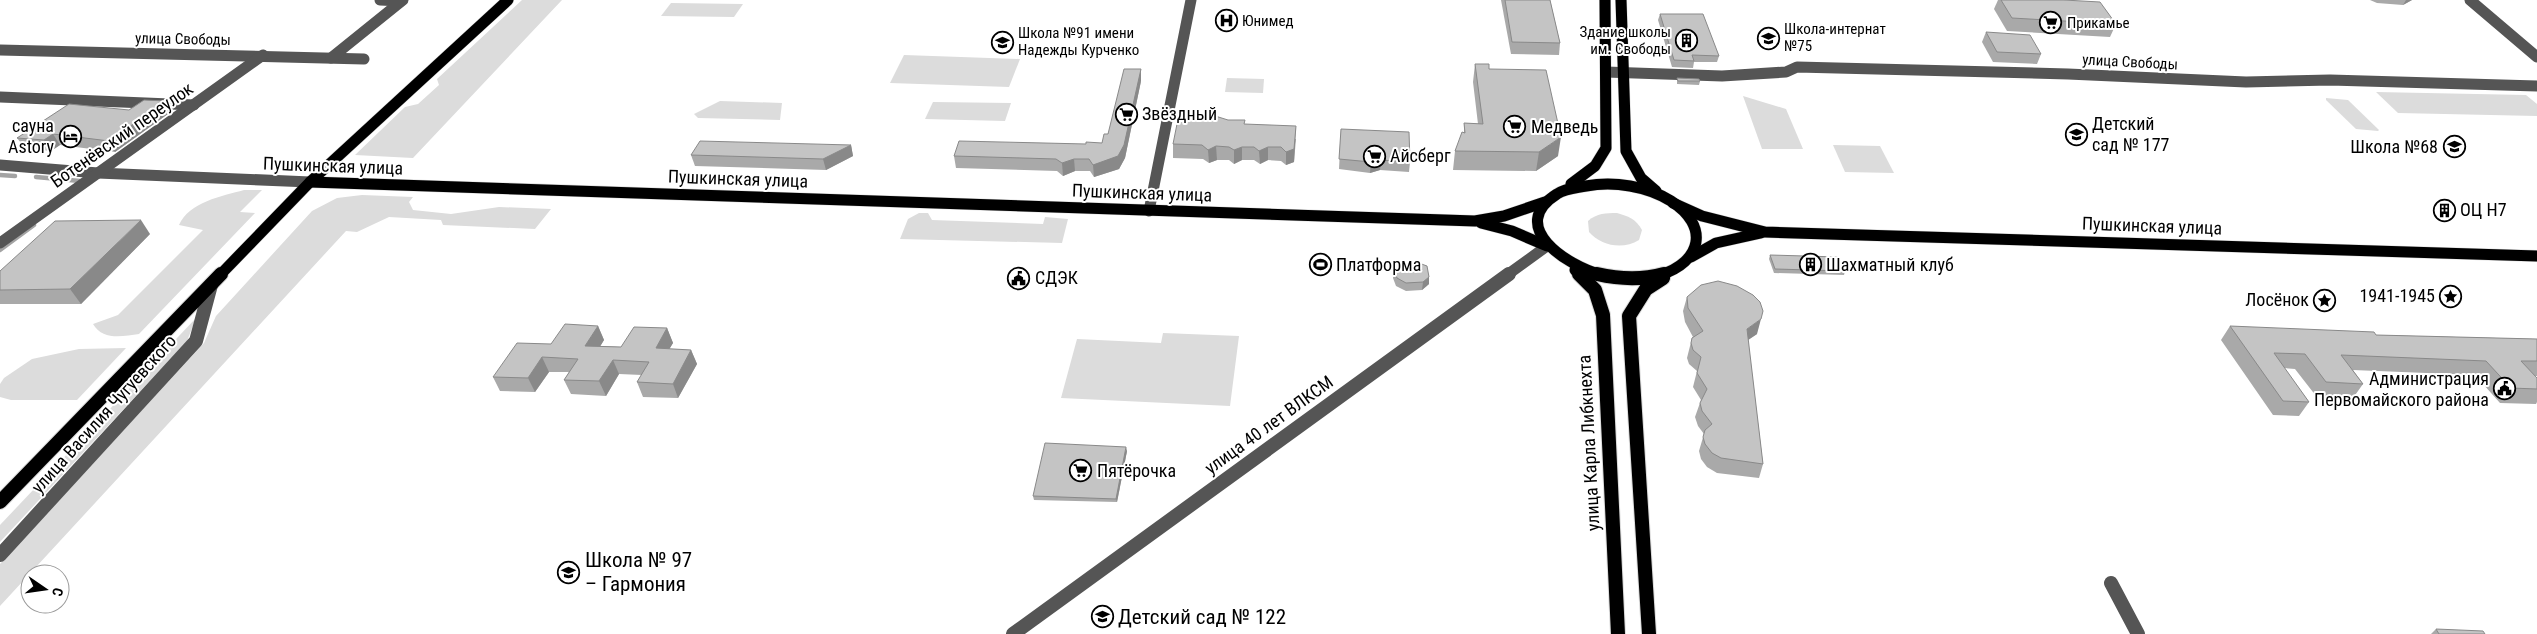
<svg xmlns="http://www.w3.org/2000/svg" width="2537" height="634" viewBox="0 0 2537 634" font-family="'Roboto Condensed',sans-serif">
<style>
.green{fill:#dcdcdc}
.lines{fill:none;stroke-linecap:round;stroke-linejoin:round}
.stream{stroke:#a3a3a3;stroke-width:4.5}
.major-far1-casing{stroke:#dbdbdb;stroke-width:12}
.major-casing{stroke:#dbdbdb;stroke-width:16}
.minor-far1{stroke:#555;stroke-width:11}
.minor{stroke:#555;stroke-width:14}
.major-far1{stroke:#000;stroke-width:11}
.major{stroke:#000;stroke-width:14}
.wall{fill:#a9a9a9}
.shaded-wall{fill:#898989}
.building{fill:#c4c4c4;stroke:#898989}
.labels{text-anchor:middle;stroke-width:4;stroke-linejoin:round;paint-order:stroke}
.far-poi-label{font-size:15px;fill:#000;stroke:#fff;text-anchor:start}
.far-street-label{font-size:15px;fill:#000;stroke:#fff}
.poi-label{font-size:18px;fill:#000;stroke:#fff;text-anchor:start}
.street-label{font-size:18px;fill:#000;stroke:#fff}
.near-poi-label{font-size:21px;fill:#000;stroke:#fff;text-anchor:start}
</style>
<rect width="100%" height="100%" fill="#fff"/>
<g class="green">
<path d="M 522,0 L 562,0 L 413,158 L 355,155 L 405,107 L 418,104 L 439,85 L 437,79 Z"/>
<path d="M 671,3 L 743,4 L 734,17 L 661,16 Z"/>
<path d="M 904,55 L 1020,59 L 1009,87 L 890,83 Z"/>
<path d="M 1227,78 L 1264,79 L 1263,93 L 1225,92 Z"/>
<path d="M 2376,92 L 2526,95 L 2537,104 L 2537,116 L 2398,113 Z"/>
<path d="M 1743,96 L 1786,109 L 1803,149 L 1762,149 Z"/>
<path d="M 2326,98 L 2348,100 L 2379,130 L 2378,131 L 2356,129 L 2326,100 Z"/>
<path d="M 720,101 L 782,103 L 780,120 L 698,118 L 694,114 Z"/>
<path d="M 933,102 L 1011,103 L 1005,121 L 925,119 Z"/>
<path d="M 1833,145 L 1880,146 L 1894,173 L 1845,172 Z"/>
<path d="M 244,190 L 262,190 L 240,212 L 255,213 L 139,334 C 123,336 103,341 93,324 L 118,315 L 203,230 L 179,225 C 189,202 222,196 244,190 Z"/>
<path d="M 362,195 L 413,197 L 409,202 L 413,210 L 451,214 L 499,207 L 551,209 L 535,229 L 443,225 L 441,220 L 389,217 L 357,232 L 346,231 L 0,606 L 0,564 L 204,343 L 216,316 L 312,211 L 337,198 Z"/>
<path d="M 919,213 L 928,213 L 932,220 L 1043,224 L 1045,217 L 1068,219 L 1062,243 L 900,239 L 908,219 Z"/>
<path d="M 1617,213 C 1628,216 1636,219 1642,230 L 1639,240 C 1623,250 1601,246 1589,232 L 1588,221 C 1597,213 1606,213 1617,213 Z"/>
<path d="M 196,318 L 187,341 L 0,542 L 0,525 Z"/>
<path d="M 1163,333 L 1239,336 L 1230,406 L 1061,398 L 1077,339 L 1161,343 Z"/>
<path d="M 126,348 L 77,400 L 11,400 L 0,397 L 0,384 L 4,378 L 32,359 L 79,349 Z"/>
</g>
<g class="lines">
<g class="stream">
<path d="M 0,175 L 15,176"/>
<path d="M 36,177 L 80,181"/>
<path d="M 0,250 L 34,225"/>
</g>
<defs>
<g id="major-far1">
<path d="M 1621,0 L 1626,151 L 1641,178 L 1656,191"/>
<path d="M 310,182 L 1475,221 L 1504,216 L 1545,202"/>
<path d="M 1571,184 L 1595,166 L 1606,148 L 1605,0"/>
<path d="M 1673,203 L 1702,216 L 1765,232 L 2537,256"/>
<path d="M 1481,223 L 1512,231 L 1547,246"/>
<path d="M 1691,257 L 1716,243 L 1761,233"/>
<path d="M 1575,270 L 1580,275"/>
<path d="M 220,275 L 310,182 L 508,0"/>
<path d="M 1602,275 C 1567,266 1506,226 1557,194 C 1566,188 1576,188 1586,186 C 1614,181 1647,186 1671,201 C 1710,226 1702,262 1660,275"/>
</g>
<g id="major">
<path d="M 1579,274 L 1595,290 L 1603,315 L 1618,634"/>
<path d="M 1597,274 C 1619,279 1642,280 1664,274"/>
<path d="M 0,502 L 221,274"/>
<path d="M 1649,634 L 1629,316 L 1646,289 L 1663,278"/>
</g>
</defs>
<use href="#major-far1" class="major-far1-casing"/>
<use href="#major" class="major-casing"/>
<g class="minor-far1">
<path d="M 380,0 L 401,1"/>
<path d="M 2470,0 L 2537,57"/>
<path d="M 0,50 L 364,59"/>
<path d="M 331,58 L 403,0"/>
<path d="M 1606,72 L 1722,76 L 1786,72 L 1797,67 L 2068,74 L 2246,82 L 2330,80 L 2537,86"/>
<path d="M 0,97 L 194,105"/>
<path d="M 0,165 L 98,173 L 310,182"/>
<path d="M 1149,211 L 1191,0"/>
<path d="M 0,243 L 263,55"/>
<path d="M 1507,275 L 1547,246"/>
</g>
<g class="minor">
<path d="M 0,555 L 196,341 L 211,285"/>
<path d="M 2111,583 L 2138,634"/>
<path d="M 1013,634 L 1509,274"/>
</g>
<use href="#major-far1" class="major-far1"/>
<use href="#major" class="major"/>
</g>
<g class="wall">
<path d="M 1501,0 L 1550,0 L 1560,43 L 1559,55 L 1511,54 Z"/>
<path d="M 1998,0 L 2064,0 L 2116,24 L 2110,37 L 2007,31 L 1994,9 Z"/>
<path d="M 2370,0 L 2412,0 L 2403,5 L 2377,3 Z"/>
<path d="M 1660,14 L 1719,56 L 1717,62 L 1694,62 L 1693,68 L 1672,67 L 1658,20 Z"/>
<path d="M 1986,32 L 2041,54 L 2037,64 L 1993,62 L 1982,42 Z"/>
<path d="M 1475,64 L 1489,69 L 1558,156 L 1536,171 L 1453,170 L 1455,151 L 1464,132 L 1464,123 L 1478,124 L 1473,82 Z"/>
<path d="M 1677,78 L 1700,81 L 1699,85 L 1677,84 Z"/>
<path d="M 1141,81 L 1125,158 L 1119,169 L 1094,177 L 1090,171 L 1075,171 L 1063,176 L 1057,171 L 956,168 L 954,156 L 1102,143 Z"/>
<path d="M 166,101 L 172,111 L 115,152 L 60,145 L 51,151 L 25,148 L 17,138 Z"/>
<path d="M 1245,124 L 1296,139 L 1294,162 L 1286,165 L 1281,161 L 1268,160 L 1260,164 L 1254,160 L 1242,160 L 1234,164 L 1229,160 L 1217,160 L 1209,163 L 1203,159 L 1173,158 L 1173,144 Z"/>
<path d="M 1341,129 L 1410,162 L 1409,172 L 1380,170 L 1370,173 L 1339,169 Z"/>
<path d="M 851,145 L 853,156 L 826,170 L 695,166 L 691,155 Z"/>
<path d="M 150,234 L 81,304 L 0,304 L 0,271 Z"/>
<path d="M 1770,255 L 1845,271 L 1844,275 L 1774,273 L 1769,259 Z"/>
<path d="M 1394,270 L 1429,277 L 1429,284 L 1422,290 L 1406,291 L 1396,286 L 1393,278 Z"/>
<path d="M 1687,297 L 1757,334 L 1748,340 L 1763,464 L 1759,478 L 1717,473 L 1707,467 L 1701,459 L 1699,451 L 1704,434 L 1698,426 L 1695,417 L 1701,400 L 1693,387 L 1697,371 L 1689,364 L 1687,358 L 1692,338 L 1693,337 L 1685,322 L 1683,311 Z"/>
<path d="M 598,326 L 604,340 L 600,346 L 621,347 L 667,328 L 673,343 L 669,349 L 691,350 L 697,364 L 678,398 L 643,397 L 637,382 L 642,375 L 619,374 L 606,396 L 571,394 L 564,380 L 569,372 L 549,372 L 535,392 L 500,391 L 493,377 L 551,344 Z"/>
<path d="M 2230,326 L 2376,335 L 2537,339 L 2537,376 L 2535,376 L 2537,378 L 2537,402 L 2536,404 L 2500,403 L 2475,375 L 2353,370 L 2363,384 L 2353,398 L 2316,396 L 2295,369 L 2284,368 L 2309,402 L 2299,416 L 2273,415 L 2221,340 Z"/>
<path d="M 1127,451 L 1117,502 L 1034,500 L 1033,496 Z"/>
<path d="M 2436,629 L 2485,634 L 2431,634 Z"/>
</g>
<g class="shaded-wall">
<path d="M 2406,0 L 2412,0 L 2403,5 Z"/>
<path d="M 1141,69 L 1141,81 L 1125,158 L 1119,169 L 1094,177 L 1093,165 Z"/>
<path d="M 166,101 L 172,111 L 115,152 L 109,141 Z"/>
<path d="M 1296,126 L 1294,162 L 1286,165 L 1286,152 Z"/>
<path d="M 53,134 L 60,145 L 51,151 L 44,140 Z"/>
<path d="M 1561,137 L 1558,156 L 1536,171 L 1539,152 Z"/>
<path d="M 851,145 L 853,156 L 826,170 L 823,159 Z"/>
<path d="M 1216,146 L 1217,160 L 1209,163 L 1208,150 Z"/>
<path d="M 1242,147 L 1242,160 L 1234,164 L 1234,150 Z"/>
<path d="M 1268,147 L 1268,160 L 1260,164 L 1259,151 Z"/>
<path d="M 1074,159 L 1075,171 L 1063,176 L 1062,163 Z"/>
<path d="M 1381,160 L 1380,170 L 1370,173 L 1371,162 Z"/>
<path d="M 141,220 L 150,234 L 81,304 L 70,289 Z"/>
<path d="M 1429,277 L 1429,284 L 1422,290 L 1423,282 Z"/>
<path d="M 1761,319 L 1757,334 L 1742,344 L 1747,329 Z"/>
<path d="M 598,326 L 604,340 L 592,360 L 585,346 Z"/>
<path d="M 667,328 L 673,343 L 661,363 L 656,348 Z"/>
<path d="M 691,350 L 697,364 L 678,398 L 673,384 Z"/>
<path d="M 542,357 L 549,372 L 535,392 L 528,378 Z"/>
<path d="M 613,360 L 619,374 L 606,396 L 599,381 Z"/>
<path d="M 1126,447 L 1127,451 L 1117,502 L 1116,499 Z"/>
</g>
<g class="building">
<path d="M 1505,0 L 1550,0 L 1560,43 L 1512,42 Z"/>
<path d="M 2001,0 L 2064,0 L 2100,2 L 2116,24 L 2012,18 Z"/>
<path d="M 1660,14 L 1703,14 L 1719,56 L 1692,55 L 1694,61 L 1674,60 Z"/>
<path d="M 1986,32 L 2030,35 L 2041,54 L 1997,52 Z"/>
<path d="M 1475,64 L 1489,64 L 1489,69 L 1546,70 L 1561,137 L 1539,152 L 1455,151 L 1462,132 L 1465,133 L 1464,123 L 1483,124 Z"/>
<path d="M 1124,69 L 1141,69 L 1124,145 L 1118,156 L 1093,165 L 1089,159 L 1074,159 L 1062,163 L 1056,159 L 954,156 L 959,141 L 1086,144 L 1086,142 L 1102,143 L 1104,134 L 1108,134 Z"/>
<path d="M 1677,78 L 1699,79 L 1700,81 L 1678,81 Z"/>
<path d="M 144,100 L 166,101 L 109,141 L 53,134 L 44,140 L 17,138 L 69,104 L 129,110 Z"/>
<path d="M 1179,114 L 1212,115 L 1228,120 L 1245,120 L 1244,124 L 1296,126 L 1294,149 L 1286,152 L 1281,147 L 1268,147 L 1259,151 L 1254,147 L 1242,147 L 1234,150 L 1229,147 L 1216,146 L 1208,150 L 1202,145 L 1173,144 Z"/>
<path d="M 1341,129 L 1409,132 L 1410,162 L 1381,160 L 1371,162 L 1339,159 Z"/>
<path d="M 700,141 L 851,145 L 823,159 L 691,155 Z"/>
<path d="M 141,220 L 70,289 L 0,290 L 0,271 L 55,221 Z"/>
<path d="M 1770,255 L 1839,257 L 1845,271 L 1775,269 Z"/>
<path d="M 1416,262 L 1427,266 L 1429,277 L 1423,282 L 1406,283 L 1397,278 L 1394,270 L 1399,264 Z"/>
<path d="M 1718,281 L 1737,286 L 1753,295 L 1760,302 L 1763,311 L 1761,319 L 1747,329 L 1763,464 L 1721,458 L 1712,453 L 1705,444 L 1703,437 L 1705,430 L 1712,424 L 1702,411 L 1700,403 L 1707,389 L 1697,373 L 1701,357 L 1693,350 L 1691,343 L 1692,338 L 1703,331 L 1688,308 L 1687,297 L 1701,285 Z"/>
<path d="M 565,324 L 598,326 L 585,346 L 621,347 L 634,327 L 667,328 L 656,348 L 691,350 L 673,384 L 637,382 L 649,362 L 613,360 L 599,381 L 564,380 L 578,359 L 542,357 L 528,378 L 493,377 L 517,343 L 551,344 Z"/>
<path d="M 2230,326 L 2374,332 L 2376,335 L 2537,339 L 2537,361 L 2521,361 L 2537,378 L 2537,389 L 2511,388 L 2486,361 L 2341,355 L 2363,384 L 2326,382 L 2305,354 L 2274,353 L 2309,402 L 2283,401 Z"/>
<path d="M 1045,443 L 1126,447 L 1116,499 L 1033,496 Z"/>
<path d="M 2436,629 L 2483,631 L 2485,634 L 2439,634 Z"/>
</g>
<defs>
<symbol id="hospital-ring" viewBox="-11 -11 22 22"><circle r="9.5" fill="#fff" stroke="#000" stroke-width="1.5"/><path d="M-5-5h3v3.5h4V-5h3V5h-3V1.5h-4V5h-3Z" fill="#000"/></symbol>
<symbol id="supermarket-ring" viewBox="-11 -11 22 22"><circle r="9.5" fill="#fff" stroke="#000" stroke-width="1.5"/><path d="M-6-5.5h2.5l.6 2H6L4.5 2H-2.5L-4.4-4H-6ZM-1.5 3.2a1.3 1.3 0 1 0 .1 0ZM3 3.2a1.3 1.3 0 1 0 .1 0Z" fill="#000"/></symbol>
<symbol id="school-ring" viewBox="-11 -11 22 22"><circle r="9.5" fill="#fff" stroke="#000" stroke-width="1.5"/><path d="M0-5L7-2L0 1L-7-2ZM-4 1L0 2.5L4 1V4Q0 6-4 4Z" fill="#000"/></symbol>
<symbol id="building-ring" viewBox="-11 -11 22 22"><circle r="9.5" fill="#fff" stroke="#000" stroke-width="1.5"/><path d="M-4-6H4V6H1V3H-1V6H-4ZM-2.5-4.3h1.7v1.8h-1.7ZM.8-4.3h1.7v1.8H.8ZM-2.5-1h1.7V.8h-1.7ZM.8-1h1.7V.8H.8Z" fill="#000"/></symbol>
<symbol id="hotel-ring" viewBox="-11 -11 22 22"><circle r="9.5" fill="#fff" stroke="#000" stroke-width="1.5"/><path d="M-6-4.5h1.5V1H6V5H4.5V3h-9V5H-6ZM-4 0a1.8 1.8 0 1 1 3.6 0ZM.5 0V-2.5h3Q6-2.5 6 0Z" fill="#000"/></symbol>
<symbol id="stadium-ring" viewBox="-11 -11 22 22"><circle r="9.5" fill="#fff" stroke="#000" stroke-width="1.5"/><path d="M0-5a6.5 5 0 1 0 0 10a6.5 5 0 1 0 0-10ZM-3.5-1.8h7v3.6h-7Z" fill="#000"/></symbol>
<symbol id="civic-ring" viewBox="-11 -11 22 22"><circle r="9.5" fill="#fff" stroke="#000" stroke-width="1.5"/><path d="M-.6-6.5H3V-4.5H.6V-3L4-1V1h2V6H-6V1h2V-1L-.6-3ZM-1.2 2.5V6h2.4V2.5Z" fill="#000"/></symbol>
<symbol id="sight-ring" viewBox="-11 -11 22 22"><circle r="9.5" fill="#fff" stroke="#000" stroke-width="1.5"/><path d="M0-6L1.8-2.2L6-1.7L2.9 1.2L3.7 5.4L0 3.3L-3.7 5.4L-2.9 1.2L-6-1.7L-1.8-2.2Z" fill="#000"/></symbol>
</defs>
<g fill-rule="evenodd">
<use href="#hospital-ring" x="1214" y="8" width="25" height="25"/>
<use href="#supermarket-ring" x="2038" y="10" width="25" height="25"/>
<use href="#school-ring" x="1756" y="26" width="25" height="25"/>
<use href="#building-ring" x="1674" y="28" width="25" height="25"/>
<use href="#school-ring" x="990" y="30" width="25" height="25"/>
<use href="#supermarket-ring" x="1114" y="102" width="25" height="25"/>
<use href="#supermarket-ring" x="1502" y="114" width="25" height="25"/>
<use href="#school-ring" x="2064" y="122" width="25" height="25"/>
<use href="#hotel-ring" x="58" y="124" width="25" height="25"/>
<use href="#school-ring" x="2442" y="134" width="25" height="25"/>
<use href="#supermarket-ring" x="1362" y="144" width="25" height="25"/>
<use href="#building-ring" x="2432" y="198" width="25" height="25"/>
<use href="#stadium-ring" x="1308" y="252" width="25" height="25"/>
<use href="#building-ring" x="1798" y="252" width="25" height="25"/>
<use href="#civic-ring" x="1006" y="266" width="25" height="25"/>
<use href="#sight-ring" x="2438" y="284" width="25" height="25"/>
<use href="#sight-ring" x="2312" y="288" width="25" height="25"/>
<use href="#civic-ring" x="2492" y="376" width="25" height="25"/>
<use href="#supermarket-ring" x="1068" y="458" width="25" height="25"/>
<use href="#school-ring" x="556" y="560" width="25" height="25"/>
<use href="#school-ring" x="1090" y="604" width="25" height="25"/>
</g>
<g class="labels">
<g class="far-poi-label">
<text x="1242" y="26">Юнимед</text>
<text x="2067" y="28">Прикамье</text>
<text x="1784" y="34">Школа-интернат<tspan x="1784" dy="17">№75</tspan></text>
<text x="1671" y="37" text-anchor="end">Здание школы<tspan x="1671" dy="17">им. Свободы</tspan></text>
<text x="1018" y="38">Школа №91 имени<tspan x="1018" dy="17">Надежды Курченко</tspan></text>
</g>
<g class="far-street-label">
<text transform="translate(183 39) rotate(1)" y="5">улица Свободы</text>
<text transform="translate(2130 62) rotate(3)" y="5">улица Свободы</text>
</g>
<g class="poi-label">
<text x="1142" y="120">Звёздный</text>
<text x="2092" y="130">Детский<tspan x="2092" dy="21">сад № 177</tspan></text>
<text x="54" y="132" text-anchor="end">сауна<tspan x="54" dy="21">Astory</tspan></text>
<text x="1531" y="133">Медведь</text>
<text x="2438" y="153" text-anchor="end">Школа №68</text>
<text x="1390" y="162">Айсберг</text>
<text x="2460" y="216">ОЦ H7</text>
<text x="1336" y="271">Платформа</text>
<text x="1826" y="271">Шахматный клуб</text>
<text x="1035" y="284">СДЭК</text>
<text x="2435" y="302" text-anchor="end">1941-1945</text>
<text x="2309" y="306" text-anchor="end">Лосёнок</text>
<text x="2489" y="385" text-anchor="end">Администрация<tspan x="2489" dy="21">Первомайского района</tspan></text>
<text x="1097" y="477">Пятёрочка</text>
</g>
<g class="street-label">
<text transform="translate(122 135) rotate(-35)" y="6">Ботенёвский переулок</text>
<text transform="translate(333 166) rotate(2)" y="6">Пушкинская улица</text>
<text transform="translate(738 179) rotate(2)" y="6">Пушкинская улица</text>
<text transform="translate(1142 193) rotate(2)" y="6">Пушкинская улица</text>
<text transform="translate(2152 226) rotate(2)" y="6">Пушкинская улица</text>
<text transform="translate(104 414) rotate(-48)" y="6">улица Василия Чугуевского</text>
<text transform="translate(1269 425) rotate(-36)" y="6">улица 40 лет ВЛКСМ</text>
<text transform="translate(1589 443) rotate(-93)" y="6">улица Карла Либкнехта</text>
</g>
<g class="near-poi-label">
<text x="585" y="567">Школа № 97<tspan x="585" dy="24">– Гармония</tspan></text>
<text x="1118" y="624">Детский сад № 122</text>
</g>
</g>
<g transform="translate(45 589) rotate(103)"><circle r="24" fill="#ffffff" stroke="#999999"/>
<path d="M0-4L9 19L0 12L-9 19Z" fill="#000000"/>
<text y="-8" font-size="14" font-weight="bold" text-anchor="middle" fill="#000000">С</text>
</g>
</svg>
